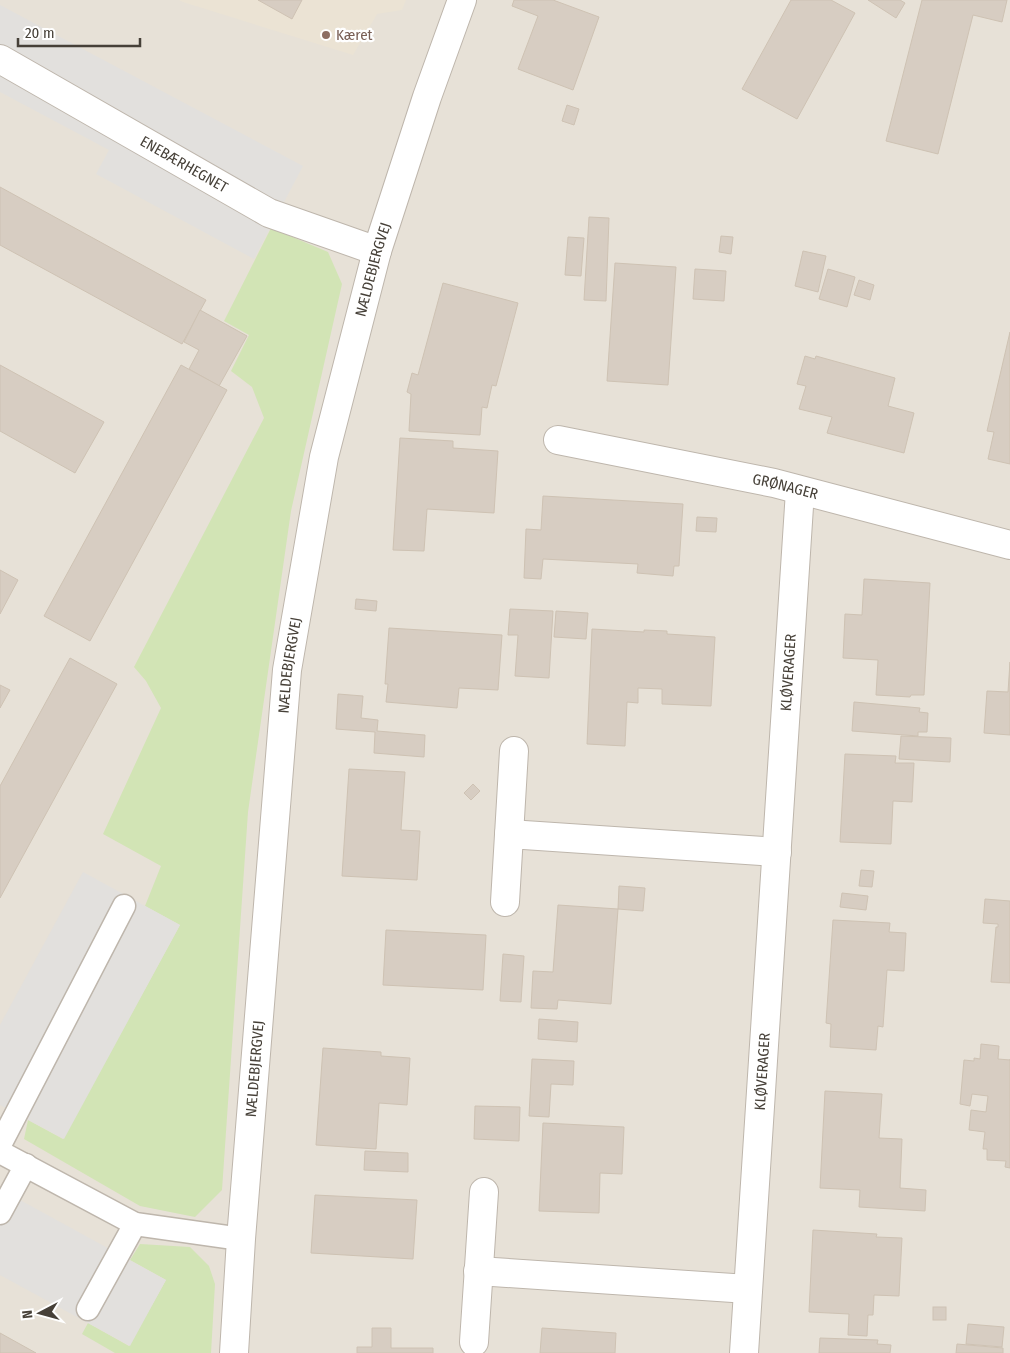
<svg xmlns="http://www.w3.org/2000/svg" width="1010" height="1353" viewBox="0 0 1010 1353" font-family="'Fira Sans Condensed',sans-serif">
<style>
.residential{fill:#e7e1d7}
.education{fill:#ebe3d4}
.green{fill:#d2e4b5}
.parking{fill:#e2e0dd}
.building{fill:#d7cdc2;stroke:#cec2b3}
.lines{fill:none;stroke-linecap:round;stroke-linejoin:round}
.service-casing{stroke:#beb6ac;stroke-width:25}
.minor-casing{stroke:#beb6ac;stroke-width:30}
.tertiary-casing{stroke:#beb6ac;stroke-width:30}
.service{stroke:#fff;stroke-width:22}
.minor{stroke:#fff;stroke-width:28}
.tertiary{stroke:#fff;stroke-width:28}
.education-dot{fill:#8d6e63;stroke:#fff;stroke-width:2}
.labels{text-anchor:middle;stroke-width:4.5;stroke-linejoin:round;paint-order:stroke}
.education-label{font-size:15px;fill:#785e54;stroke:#fff;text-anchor:start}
.street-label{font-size:15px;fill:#464038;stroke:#fff}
</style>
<rect width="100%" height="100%" fill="#f3efe9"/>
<rect class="residential" x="0" y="0" width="1010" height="1353"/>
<path class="education" d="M 179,0 L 406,0 L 402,10 L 377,14 L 353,55 L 183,2 Z"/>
<g class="green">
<path d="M 271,228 L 328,252 L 342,284 L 291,511 L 248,812 L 222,1190 L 195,1217 L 140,1206 L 24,1139 L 28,1120 L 63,1139 L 180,925 L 145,906 L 161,866 L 103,834 L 161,708 L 146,681 L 134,667 L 264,418 L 252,387 L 231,371 L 249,335 L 224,321 Z"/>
<path d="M 140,1244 L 190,1247 L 209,1266 L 215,1284 L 211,1353 L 115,1353 L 82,1334 L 88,1323 L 129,1346 L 166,1280 L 130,1260 Z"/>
</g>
<g class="parking">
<path d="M 0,5 L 303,166 L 254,259 L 96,174 L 109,150 L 0,92 Z"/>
<path d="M 83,872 L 180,925 L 64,1139 L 0,1105 L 0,1025 Z"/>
<path d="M 0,1189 L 166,1280 L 130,1346 L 0,1275 Z"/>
</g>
<g class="building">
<path d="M 258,0 L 302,0 L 292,19 Z"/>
<path d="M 514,0 L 553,0 L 599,17 L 573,90 L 518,69 L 538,16 L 512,6 Z"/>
<path d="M 791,0 L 831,0 L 855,13 L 797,119 L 742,89 Z"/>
<path d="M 868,0 L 900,0 L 905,3 L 896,18 Z"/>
<path d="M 922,0 L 1007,0 L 1002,22 L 973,15 L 938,154 L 886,141 Z"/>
<path d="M 567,105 L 579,109 L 574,125 L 562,121 Z"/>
<path d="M 0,187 L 206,300 L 182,344 L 0,245 Z"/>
<path d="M 589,217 L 609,218 L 606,301 L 584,300 Z"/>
<path d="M 721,236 L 733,237 L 731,254 L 719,252 Z"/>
<path d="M 568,237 L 584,238 L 581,276 L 565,275 Z"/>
<path d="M 803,251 L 826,256 L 818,292 L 795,286 Z"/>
<path d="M 615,263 L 676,267 L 668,385 L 607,381 Z"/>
<path d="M 695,269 L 726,271 L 724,301 L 693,299 Z"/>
<path d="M 828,269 L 855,277 L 847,307 L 819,299 Z"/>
<path d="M 859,280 L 874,285 L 870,300 L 854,295 Z"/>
<path d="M 443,283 L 518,303 L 496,386 L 492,385 L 487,408 L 482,407 L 480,435 L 409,431 L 411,394 L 407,392 L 412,373 L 418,375 Z"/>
<path d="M 200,310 L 247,336 L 219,386 L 189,369 L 199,350 L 184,342 Z"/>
<path d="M 1010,332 L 1010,464 L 988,459 L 994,432 L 987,431 Z"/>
<path d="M 805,356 L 815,359 L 816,356 L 895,378 L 888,406 L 914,413 L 904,453 L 827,433 L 832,417 L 799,409 L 806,386 L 797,384 Z"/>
<path d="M 0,365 L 104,422 L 75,473 L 0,431 Z"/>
<path d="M 181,365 L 227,390 L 90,641 L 44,616 Z"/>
<path d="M 400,438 L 453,441 L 453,448 L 498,451 L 494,513 L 427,509 L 424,551 L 393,550 Z"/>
<path d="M 543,496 L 683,504 L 679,566 L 674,566 L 673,576 L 637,573 L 638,564 L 543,559 L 541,579 L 524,578 L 526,529 L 541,530 Z"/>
<path d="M 697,517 L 717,518 L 716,532 L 696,531 Z"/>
<path d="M 0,570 L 18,580 L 0,614 Z"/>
<path d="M 864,579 L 930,583 L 924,695 L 911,695 L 910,697 L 876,695 L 878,660 L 843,658 L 845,614 L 862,615 Z"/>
<path d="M 356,599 L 377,601 L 376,611 L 355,609 Z"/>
<path d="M 510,609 L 553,611 L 549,678 L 515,676 L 518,635 L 508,635 Z"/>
<path d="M 556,611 L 588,613 L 586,639 L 554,637 Z"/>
<path d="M 389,628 L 502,635 L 498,690 L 459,688 L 457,708 L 386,702 L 388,684 L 385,684 Z"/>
<path d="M 592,629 L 644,632 L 644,630 L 667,631 L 667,634 L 715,637 L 711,706 L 662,704 L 662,689 L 638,688 L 638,703 L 627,702 L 625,746 L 587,744 Z"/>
<path d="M 70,658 L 117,684 L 0,898 L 0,786 Z"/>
<path d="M 1010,662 L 1010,735 L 984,733 L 987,691 L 1008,692 Z"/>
<path d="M 0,685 L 10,690 L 0,708 Z"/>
<path d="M 338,694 L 363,696 L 361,718 L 378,720 L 377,731 L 425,735 L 424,757 L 374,753 L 375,732 L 336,729 Z"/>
<path d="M 854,702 L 920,708 L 919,712 L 928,713 L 927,732 L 918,732 L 918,736 L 852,731 Z"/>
<path d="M 901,736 L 951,738 L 950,762 L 899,759 Z"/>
<path d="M 845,754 L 896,756 L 895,763 L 914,763 L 912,802 L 893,801 L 891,844 L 840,842 Z"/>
<path d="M 349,769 L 405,772 L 401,830 L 420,831 L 417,880 L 342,876 Z"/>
<path d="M 473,784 L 480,791 L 471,800 L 464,793 Z"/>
<path d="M 861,870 L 874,871 L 872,887 L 859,886 Z"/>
<path d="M 619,886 L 645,888 L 643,911 L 618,909 L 611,1004 L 558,1000 L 557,1009 L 531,1008 L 533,971 L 553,972 L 558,905 L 618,909 Z"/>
<path d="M 842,893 L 868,896 L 866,910 L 840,907 Z"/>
<path d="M 985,899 L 1010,901 L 1010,983 L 991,982 L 996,927 L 998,927 L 998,924 L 983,923 Z"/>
<path d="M 833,920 L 890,923 L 889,932 L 906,933 L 904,971 L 887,970 L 883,1027 L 878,1026 L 876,1050 L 830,1047 L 831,1024 L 826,1023 Z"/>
<path d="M 386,930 L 486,935 L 483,990 L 383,985 Z"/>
<path d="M 503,954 L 524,956 L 521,1002 L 500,1001 Z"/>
<path d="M 539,1019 L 578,1022 L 577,1042 L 538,1039 Z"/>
<path d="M 981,1044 L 999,1046 L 998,1059 L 1010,1060 L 1010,1059 L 1010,1168 L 1005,1167 L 1006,1161 L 987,1160 L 987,1149 L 983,1149 L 985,1132 L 969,1130 L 971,1110 L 986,1112 L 988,1096 L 972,1094 L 970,1106 L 960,1104 L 964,1060 L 974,1061 L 974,1058 L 980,1059 Z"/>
<path d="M 323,1048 L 381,1052 L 381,1056 L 410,1058 L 407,1105 L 379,1103 L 376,1149 L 316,1145 Z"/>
<path d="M 532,1059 L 574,1061 L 573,1085 L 551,1084 L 549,1117 L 529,1116 Z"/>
<path d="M 825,1091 L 882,1094 L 879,1138 L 902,1139 L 900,1188 L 926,1190 L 925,1211 L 859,1207 L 860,1190 L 820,1188 Z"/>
<path d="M 475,1106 L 520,1107 L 519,1141 L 474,1139 Z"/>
<path d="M 543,1123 L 624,1127 L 622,1174 L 600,1173 L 599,1213 L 539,1211 Z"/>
<path d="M 365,1151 L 408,1153 L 408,1172 L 364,1170 Z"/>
<path d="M 315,1195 L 417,1200 L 413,1259 L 311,1253 Z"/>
<path d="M 813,1230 L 877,1234 L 876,1237 L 902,1238 L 899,1296 L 874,1295 L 873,1315 L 868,1315 L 867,1336 L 848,1335 L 849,1314 L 809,1312 Z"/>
<rect x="933" y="1307" width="13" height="13"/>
<path d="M 968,1324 L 1004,1327 L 1002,1347 L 966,1344 Z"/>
<path d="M 372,1328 L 391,1328 L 391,1348 L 433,1348 L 433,1353 L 357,1353 L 357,1347 L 372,1347 Z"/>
<path d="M 542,1328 L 616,1333 L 615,1353 L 540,1353 Z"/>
<path d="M 0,1333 L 36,1353 L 0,1353 Z"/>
<path d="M 820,1338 L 878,1340 L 877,1344 L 891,1345 L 890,1353 L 819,1353 Z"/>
<path d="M 957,1344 L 1003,1348 L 1003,1353 L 956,1353 Z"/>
</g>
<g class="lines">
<defs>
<g id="service">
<path d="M 0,1145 L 124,906"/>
<path d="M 0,1152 L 135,1224 L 241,1239"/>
<path d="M 0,1213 L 26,1165"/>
<path d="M 88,1309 L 135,1224"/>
</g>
<g id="minor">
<path id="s1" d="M 0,59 L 269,213 L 377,251"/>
<path id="s2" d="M 558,440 L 774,483 L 1010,545"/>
<path d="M 509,834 L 777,852"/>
<path d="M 505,902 L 514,751"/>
<path d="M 478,1271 L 748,1289"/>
<path d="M 474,1342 L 484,1192"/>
<path id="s3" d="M 744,1353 L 800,491"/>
</g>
<g id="tertiary">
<path id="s4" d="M 234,1353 L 241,1239 L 287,670 L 324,457 L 377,251 L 427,97 L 462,0"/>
</g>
</defs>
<use href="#service" class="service-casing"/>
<use href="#minor" class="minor-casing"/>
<use href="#tertiary" class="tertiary-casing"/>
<use href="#service" class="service"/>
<use href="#minor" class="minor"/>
<use href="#tertiary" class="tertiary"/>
</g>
<circle class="education-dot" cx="326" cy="35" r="5"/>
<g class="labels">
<g class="education-label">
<text x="336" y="40">Kæret</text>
</g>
<g class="street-label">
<text dy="5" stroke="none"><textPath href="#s1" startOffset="212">ENEBÆRHEGNET</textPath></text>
<text dy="5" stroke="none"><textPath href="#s4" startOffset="1095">NÆLDEBJERGVEJ</textPath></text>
<text dy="5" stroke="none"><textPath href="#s2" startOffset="232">GRØNAGER</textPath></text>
<text dy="5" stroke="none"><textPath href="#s4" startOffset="690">NÆLDEBJERGVEJ</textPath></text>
<text dy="5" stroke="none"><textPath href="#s3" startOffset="682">KLØVERAGER</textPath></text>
<text dy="5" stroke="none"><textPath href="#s4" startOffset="285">NÆLDEBJERGVEJ</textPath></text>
<text dy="5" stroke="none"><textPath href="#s3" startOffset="282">KLØVERAGER</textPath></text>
</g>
</g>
<g transform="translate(40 1313) rotate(264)" stroke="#ffffff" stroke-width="4" paint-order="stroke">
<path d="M0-4L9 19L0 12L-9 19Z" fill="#464038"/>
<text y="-8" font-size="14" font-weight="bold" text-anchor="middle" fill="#464038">N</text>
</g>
<path d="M18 38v8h122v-8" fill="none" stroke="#464038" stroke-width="2.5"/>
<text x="25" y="38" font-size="15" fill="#464038" stroke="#ffffff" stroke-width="4" paint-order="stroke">20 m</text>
</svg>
